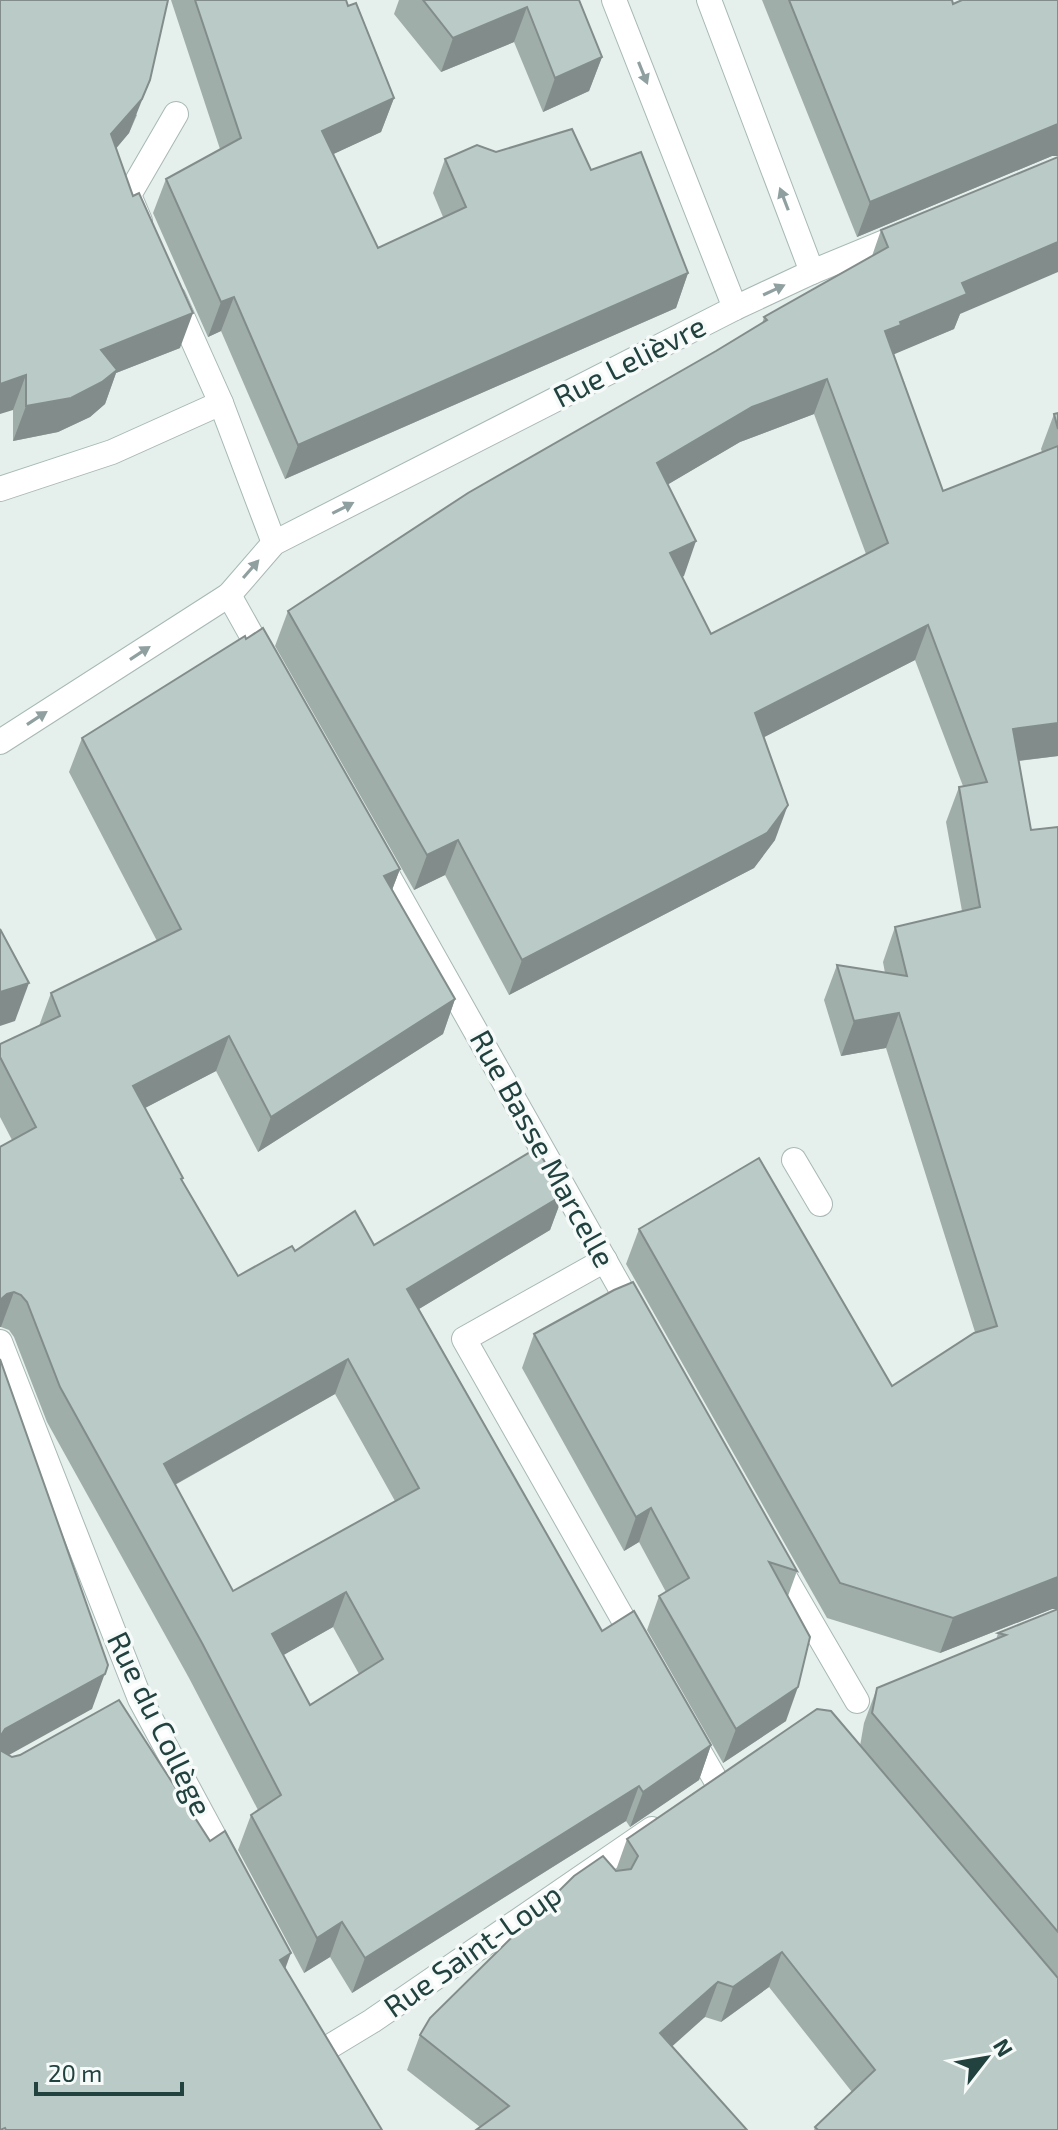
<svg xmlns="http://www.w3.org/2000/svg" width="1058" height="2130" viewBox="0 0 1058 2130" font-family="'Exo 2',sans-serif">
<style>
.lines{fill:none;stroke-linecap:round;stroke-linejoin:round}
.minor-casing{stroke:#a7b8b5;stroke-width:26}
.minor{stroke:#fff;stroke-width:24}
.wall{fill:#a0aeaa;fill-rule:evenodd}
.shaded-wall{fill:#828d8b}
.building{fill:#bacac6;stroke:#828d8b;stroke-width:2;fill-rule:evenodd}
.oneway{fill:#90a0a0}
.labels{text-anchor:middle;stroke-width:7;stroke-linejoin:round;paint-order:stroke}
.street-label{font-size:30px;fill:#224240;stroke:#f6fbf9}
</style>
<rect width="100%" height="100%" fill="#e5efec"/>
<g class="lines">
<defs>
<g id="minor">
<path d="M 614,0 L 735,308"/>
<path d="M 709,0 L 812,272"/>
<path d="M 140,221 L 129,195 L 176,114"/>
<path d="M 174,298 L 221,403 L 274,543"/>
<path d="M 0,489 L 112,452 L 221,403"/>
<path d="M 229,595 L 267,663"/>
<path d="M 0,742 L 229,595 L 274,543 L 735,308 L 812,272 L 904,234"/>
<path d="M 378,858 L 635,1314"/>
<path d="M 794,1160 L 820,1204"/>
<path d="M 605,1260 L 464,1339 L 639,1647"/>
<path d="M 0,1342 L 140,1699 L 230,1866"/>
<path d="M 776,1562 L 857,1701"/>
<path d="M 689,1734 L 718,1784"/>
<path d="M 329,2047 L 372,2021 L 652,1829"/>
</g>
</defs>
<use href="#minor" class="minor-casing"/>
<use href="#minor" class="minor"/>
</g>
<g class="wall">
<path d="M 0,0 L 137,115 L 129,133 L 116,148 L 180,348 L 116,373 L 105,404 L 90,417 L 58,432 L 13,441 L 13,410 Z"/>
<path d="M 171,0 L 346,0 L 394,98 L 381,132 L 333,154 L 378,248 L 443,217 L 433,193 L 445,159 L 496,152 L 591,170 L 688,273 L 676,308 L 285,479 L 221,331 L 208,337 L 153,213 L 166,179 L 220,149 Z"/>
<path d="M 399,0 L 579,0 L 602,57 L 589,91 L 543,112 L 514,42 L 441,72 L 394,14 Z"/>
<path d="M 762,0 L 952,0 L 953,4 L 1058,0 L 1058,156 L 1052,156 L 857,237 Z"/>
<path d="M 881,230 L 960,314 L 954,329 L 893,354 L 943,491 L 1042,452 L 1041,449 L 1054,414 L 1058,413 L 1058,756 L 1019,761 L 1058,1609 L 1052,1609 L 940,1653 L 827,1618 L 626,1264 L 639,1229 L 892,1386 L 975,1332 L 886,1048 L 841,1056 L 824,1000 L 837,965 L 885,973 L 883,962 L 895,927 L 962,911 L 946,822 L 959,787 L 963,786 L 915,660 L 764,737 L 775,840 L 754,868 L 509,995 L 445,875 L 414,890 L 275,646 L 288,611 L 762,324 L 764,317 L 872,256 ZM 814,414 L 866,554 L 711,634 L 682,577 L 684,576 L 668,484 L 740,442 Z"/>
<path d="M 82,738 L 400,869 L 392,890 L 455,999 L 443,1034 L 258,1152 L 216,1071 L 145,1108 L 182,1180 L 238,1276 L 295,1251 L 374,1245 L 563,1195 L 550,1230 L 419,1309 L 602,1631 L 711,1745 L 699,1780 L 630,1827 L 626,1821 L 352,1993 L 330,1957 L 304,1973 L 238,1850 L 251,1815 L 258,1810 L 189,1678 L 47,1422 L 14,1337 L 9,1330 L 1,1327 L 12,1140 L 0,1117 L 0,1044 L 39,1026 L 51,993 L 157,941 L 69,772 ZM 335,1394 L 395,1501 L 233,1591 L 175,1485 ZM 333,1627 L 359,1674 L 310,1705 L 283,1655 Z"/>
<path d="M 534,1334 L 797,1571 L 788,1596 L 786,1721 L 723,1763 L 647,1630 L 659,1596 L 666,1592 L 639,1542 L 624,1551 L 522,1368 Z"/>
<path d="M 1058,1609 L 1058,2130 L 814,2130 L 815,2127 L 852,2092 L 769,1987 L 721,2022 L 705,2017 L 480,2127 L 407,2070 L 420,2035 L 616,1870 L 627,1839 L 860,1746 L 864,1723 L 877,1688 L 996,1640 L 998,1633 Z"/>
</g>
<g class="shaded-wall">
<path d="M 527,7 L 514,42 L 441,72 L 453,38 Z"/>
<path d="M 602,57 L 589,91 L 543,112 L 555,78 Z"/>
<path d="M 150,80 L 129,133 L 99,169 L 111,134 Z"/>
<path d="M 394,98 L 381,132 L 310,165 L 322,131 Z"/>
<path d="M 1058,124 L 1058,156 L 1052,156 L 857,237 L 870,202 Z"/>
<path d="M 1058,242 L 1058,272 L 960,314 L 954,329 L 890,356 L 885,331 L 962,283 Z"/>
<path d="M 688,273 L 676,308 L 285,479 L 298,445 Z"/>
<path d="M 234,297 L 221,331 L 208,337 L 221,302 Z"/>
<path d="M 193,313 L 180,348 L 116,373 L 105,404 L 90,417 L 58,432 L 13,441 L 26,406 L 101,350 Z"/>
<path d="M 26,375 L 13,410 L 0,414 L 0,384 Z"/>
<path d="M 827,379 L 814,414 L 740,442 L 645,498 L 657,463 L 752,407 Z"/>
<path d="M 696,541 L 684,576 L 657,588 L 670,553 Z"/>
<path d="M 928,625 L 915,660 L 743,748 L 755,713 Z"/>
<path d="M 1058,723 L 1058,756 L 1000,763 L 1013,729 Z"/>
<path d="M 788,805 L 775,840 L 754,868 L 509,995 L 522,960 Z"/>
<path d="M 458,840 L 445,875 L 414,890 L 427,855 Z"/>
<path d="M 400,869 L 387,903 L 384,876 Z"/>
<path d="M 29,983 L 15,1021 L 0,1026 L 0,992 Z"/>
<path d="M 455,999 L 443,1034 L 258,1152 L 271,1117 Z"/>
<path d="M 899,1013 L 886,1048 L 841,1056 L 854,1021 Z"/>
<path d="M 229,1036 L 216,1071 L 120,1121 L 133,1086 Z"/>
<path d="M 563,1195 L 550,1230 L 394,1324 L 407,1289 Z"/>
<path d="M 14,1292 L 1,1327 L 0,1327 L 0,1300 L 7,1294 Z"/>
<path d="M 348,1359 L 335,1394 L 151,1498 L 164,1464 Z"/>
<path d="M 651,1508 L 639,1542 L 624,1551 L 636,1517 Z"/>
<path d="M 1058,1577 L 1058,1609 L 1052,1609 L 940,1653 L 953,1618 Z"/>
<path d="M 346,1592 L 333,1627 L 259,1669 L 272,1634 Z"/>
<path d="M 108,1665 L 92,1709 L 0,1760 L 0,1737 L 5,1729 Z"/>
<path d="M 798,1687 L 786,1721 L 723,1763 L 736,1729 Z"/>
<path d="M 711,1745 L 699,1780 L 630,1827 L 643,1792 Z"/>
<path d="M 639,1786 L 626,1821 L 352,1993 L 365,1958 Z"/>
<path d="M 342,1922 L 330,1957 L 304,1973 L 317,1938 Z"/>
<path d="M 782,1952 L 769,1987 L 721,2022 L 733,1987 Z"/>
<path d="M 291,1953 L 278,1988 L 280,1960 Z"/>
<path d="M 718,1982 L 705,2017 L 648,2068 L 660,2033 Z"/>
</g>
<g class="building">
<path d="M 0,0 L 168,0 L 150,80 L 142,99 L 111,134 L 133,196 L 139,193 L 193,313 L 101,350 L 117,370 L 102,382 L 71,398 L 26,406 L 26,375 L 0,384 Z"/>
<path d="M 195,0 L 346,0 L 348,6 L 356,3 L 394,98 L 322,131 L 378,248 L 466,207 L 445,159 L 477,145 L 496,152 L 572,129 L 591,170 L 641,152 L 688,273 L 298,445 L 234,297 L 221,302 L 166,179 L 241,138 Z"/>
<path d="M 423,0 L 579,0 L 602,57 L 555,78 L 527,7 L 453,38 Z"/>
<path d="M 789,0 L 952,0 L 953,4 L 962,0 L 1058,0 L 1058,124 L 870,202 Z"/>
<path d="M 1058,157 L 1058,242 L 962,283 L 967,294 L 900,322 L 901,325 L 885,331 L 943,491 L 1058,446 L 1058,723 L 1013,729 L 1031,830 L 1058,827 L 1058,1577 L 953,1618 L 840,1583 L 639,1229 L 759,1158 L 892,1386 L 974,1333 L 997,1326 L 899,1013 L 854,1021 L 837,965 L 907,976 L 895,927 L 980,907 L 959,787 L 987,782 L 928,625 L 755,713 L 788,805 L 767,833 L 522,960 L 458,840 L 427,855 L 288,611 L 468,493 L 716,351 L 767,320 L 764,317 L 888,247 L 881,230 ZM 827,379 L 888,543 L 711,634 L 670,553 L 696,541 L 657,463 L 752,407 Z"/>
<path d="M 1058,413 L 1058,429 L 1054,414 Z"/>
<path d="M 263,628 L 400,869 L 384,876 L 455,999 L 271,1117 L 229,1036 L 133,1086 L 183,1178 L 181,1179 L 238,1276 L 292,1246 L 295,1251 L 355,1211 L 374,1245 L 537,1148 L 563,1195 L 407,1289 L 602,1631 L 634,1611 L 711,1745 L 643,1792 L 639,1786 L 365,1958 L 342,1922 L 317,1938 L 251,1815 L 281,1795 L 202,1643 L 60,1387 L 27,1302 L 21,1295 L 14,1292 L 7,1294 L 0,1300 L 0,1147 L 36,1127 L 0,1057 L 0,1044 L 60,1016 L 51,993 L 181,929 L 82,738 L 245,636 L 246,639 ZM 348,1359 L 419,1488 L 233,1591 L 164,1464 ZM 346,1592 L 383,1659 L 310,1705 L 272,1634 Z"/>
<path d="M 0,929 L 29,983 L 0,992 Z"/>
<path d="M 633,1282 L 797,1571 L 769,1562 L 810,1637 L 798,1687 L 736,1729 L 659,1596 L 689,1578 L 651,1508 L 636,1517 L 534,1334 L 614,1290 Z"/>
<path d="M 0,1359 L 108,1665 L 105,1674 L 5,1729 L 0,1737 Z"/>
<path d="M 1058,1609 L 1058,1932 L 872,1713 L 877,1688 L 1006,1635 L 998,1633 Z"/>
<path d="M 119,1700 L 210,1841 L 225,1831 L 291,1953 L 280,1960 L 382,2130 L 6,2130 L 5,2128 L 0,2130 L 0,1750 L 12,1757 L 20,1755 Z"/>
<path d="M 817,1709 L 831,1711 L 1058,1978 L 1058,2130 L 818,2130 L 815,2127 L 875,2070 L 782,1952 L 733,1987 L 718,1982 L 660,2033 L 747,2130 L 476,2130 L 509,2106 L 420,2035 L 430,2018 L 574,1876 L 603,1856 L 616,1871 L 631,1869 L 638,1856 L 627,1839 Z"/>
</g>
<defs><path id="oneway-solid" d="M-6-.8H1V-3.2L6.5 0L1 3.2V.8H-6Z" transform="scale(2)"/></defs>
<g class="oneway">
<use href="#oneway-solid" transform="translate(643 73) rotate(68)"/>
<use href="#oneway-solid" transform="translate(784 199) rotate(-111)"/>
<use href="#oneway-solid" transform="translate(774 290) rotate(-25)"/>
<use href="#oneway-solid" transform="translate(343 508) rotate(-27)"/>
<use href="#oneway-solid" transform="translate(251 569) rotate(-49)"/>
<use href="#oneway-solid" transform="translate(140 653) rotate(-33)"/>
<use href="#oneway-solid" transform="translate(37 718) rotate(-33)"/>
</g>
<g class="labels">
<g class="street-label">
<text transform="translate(630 362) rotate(-27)" y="10">Rue Lelièvre</text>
<text transform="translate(542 1149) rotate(61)" y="10">Rue Basse Marcelle</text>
<text transform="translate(159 1724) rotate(64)" y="10">Rue du Collège</text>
<text transform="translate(473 1951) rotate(-35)" y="10">Rue Saint-Loup</text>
</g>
</g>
<g transform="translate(986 2058) rotate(59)" stroke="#f6fbf9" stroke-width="6" paint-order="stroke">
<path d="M0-6L14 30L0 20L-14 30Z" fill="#224240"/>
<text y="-12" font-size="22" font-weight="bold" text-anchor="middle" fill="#224240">N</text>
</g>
<path d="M36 2082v12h146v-12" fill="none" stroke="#224240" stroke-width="4"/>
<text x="48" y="2082" font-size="24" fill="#224240" stroke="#f6fbf9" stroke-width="6" paint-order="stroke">20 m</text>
</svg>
